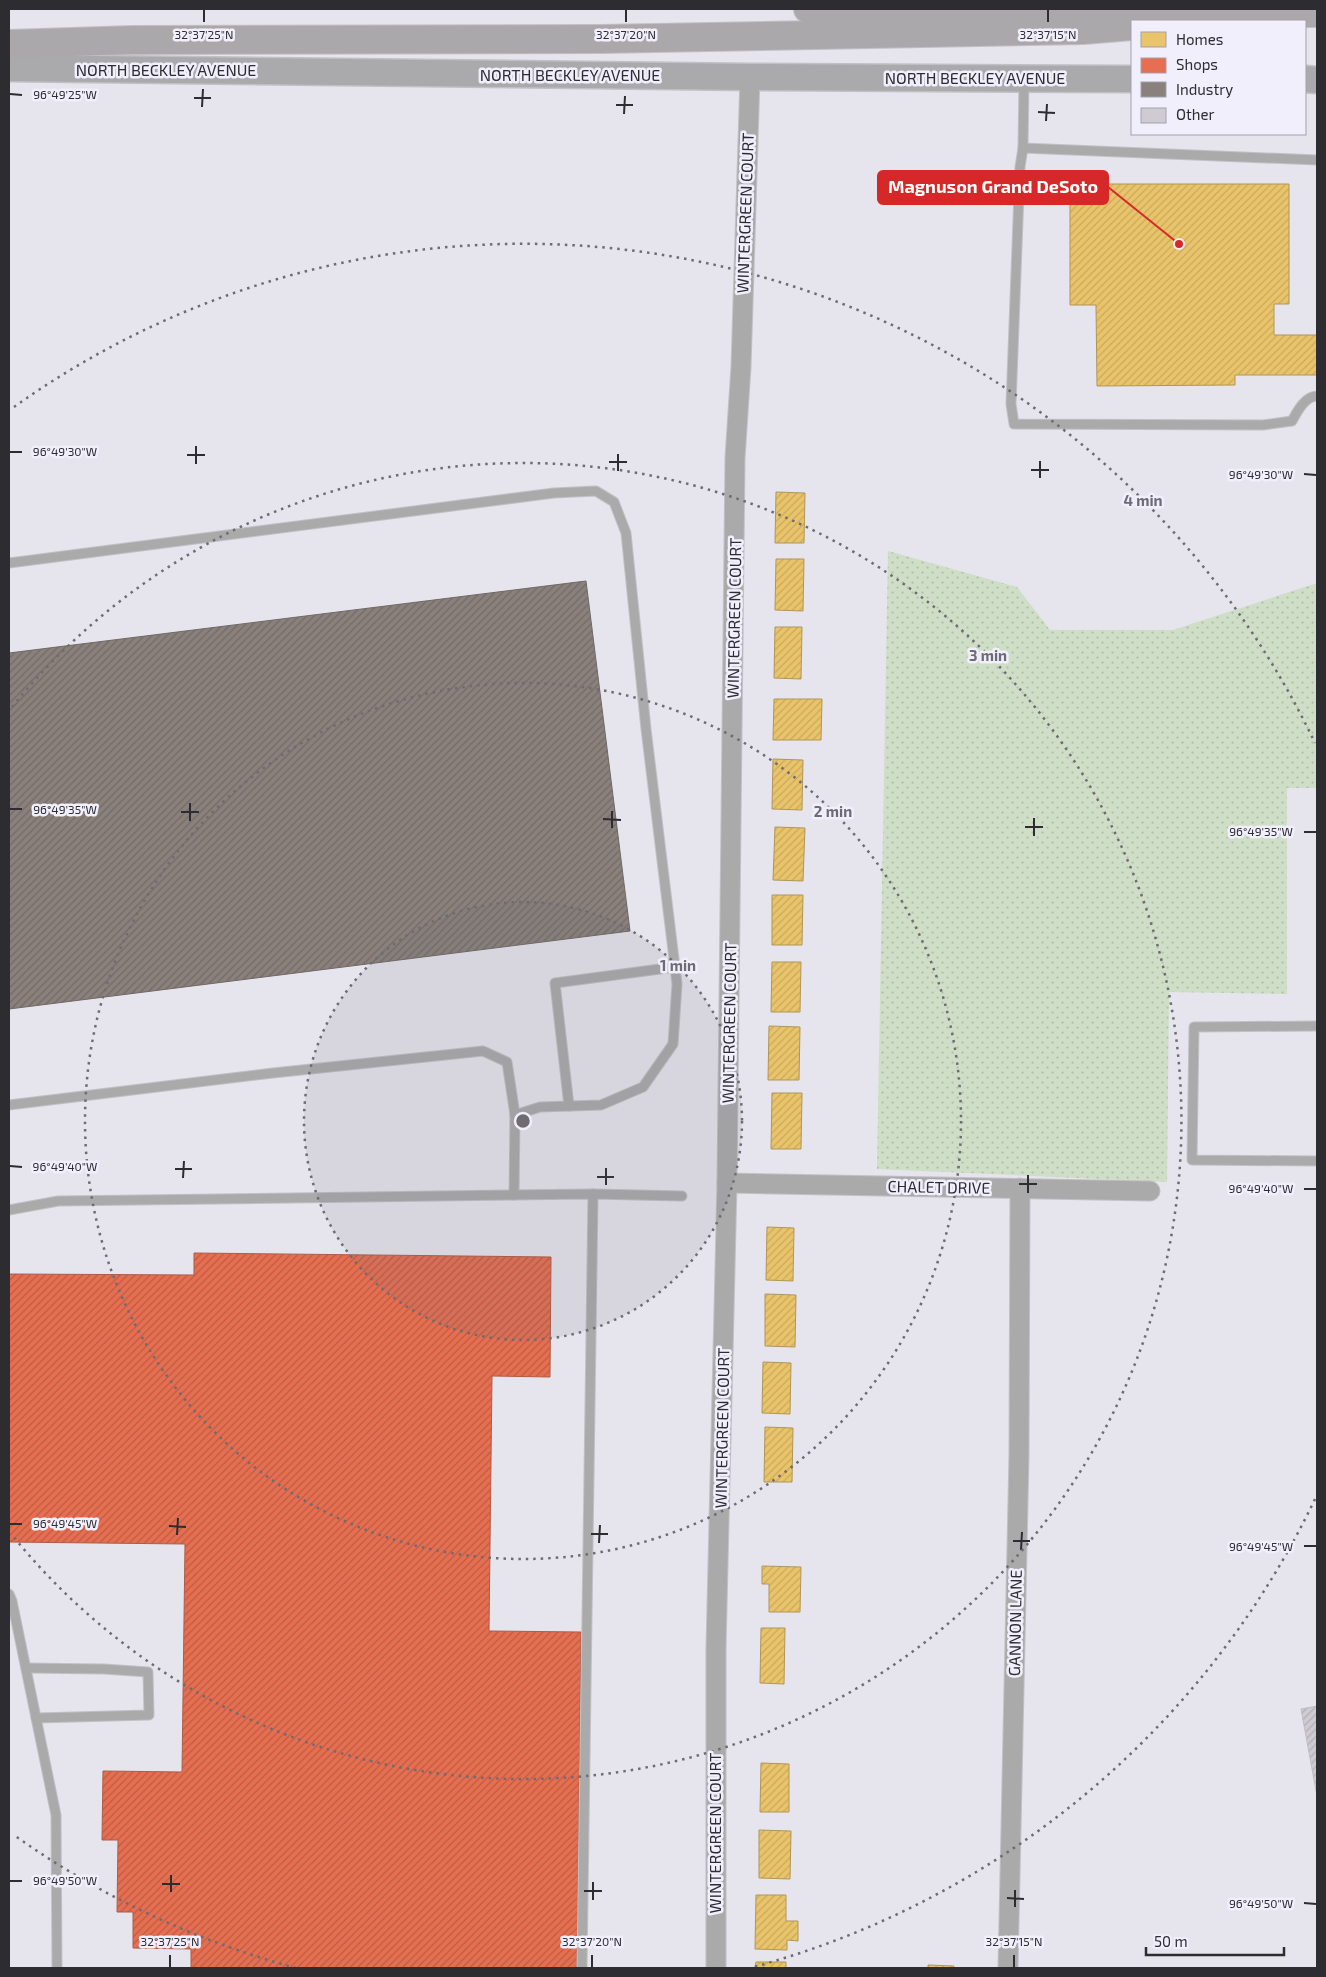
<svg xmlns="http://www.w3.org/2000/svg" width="1326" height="1977" viewBox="0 0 1326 1977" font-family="'Exo 2',sans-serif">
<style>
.grass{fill:url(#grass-dots)}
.homes{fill:url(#homes-hatch);stroke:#b19659}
.shops{fill:url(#shops-hatch);stroke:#af5b47}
.industry{fill:url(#industry-hatch);stroke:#6e6866}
.building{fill:url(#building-hatch);stroke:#bfbdc3}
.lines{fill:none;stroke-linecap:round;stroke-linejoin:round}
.service-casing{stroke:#c2c0c6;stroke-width:11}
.minor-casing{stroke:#c2c0c6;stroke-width:21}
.secondary-casing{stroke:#c2c0c6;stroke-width:29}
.motorway-casing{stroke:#c2c0c6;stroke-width:30}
.service{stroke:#aaaaab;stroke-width:9}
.minor{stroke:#aaaaab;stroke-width:19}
.secondary{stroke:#aaa9ab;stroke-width:26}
.motorway{stroke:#aaa8ab;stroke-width:28}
.ticks{fill:none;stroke:#2d2c31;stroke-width:2}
.ring{fill:none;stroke:#6e6c72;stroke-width:2.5;stroke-dasharray:2.5 5}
.labels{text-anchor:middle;stroke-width:5;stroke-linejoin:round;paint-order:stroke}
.street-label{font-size:16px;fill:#2d2c31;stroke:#f1effc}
.ticks-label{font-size:12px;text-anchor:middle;fill:#2d2c31;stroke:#f1effc;stroke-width:5;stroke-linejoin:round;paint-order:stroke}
.centre{fill:#6e6c72;stroke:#f1effc;stroke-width:2.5}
.ring-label{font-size:15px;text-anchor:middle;font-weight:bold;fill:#6e6c72;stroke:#f1effc;stroke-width:5;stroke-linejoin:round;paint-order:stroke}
.leader{fill:none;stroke:#d62828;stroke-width:2}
.callout-dot{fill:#d62828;stroke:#f1effc;stroke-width:2}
.callout{fill:#d62828;stroke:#d62828;stroke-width:2}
.callout-label{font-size:18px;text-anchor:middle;font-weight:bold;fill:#fff}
</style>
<defs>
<pattern id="grass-dots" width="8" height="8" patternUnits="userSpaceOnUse" patternTransform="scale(1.25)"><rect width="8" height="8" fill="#cfdec6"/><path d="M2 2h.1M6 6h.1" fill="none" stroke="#b2bfab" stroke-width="1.8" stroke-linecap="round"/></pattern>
<pattern id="homes-hatch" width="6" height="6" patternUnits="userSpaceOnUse" patternTransform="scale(1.25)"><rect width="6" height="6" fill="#e9c46a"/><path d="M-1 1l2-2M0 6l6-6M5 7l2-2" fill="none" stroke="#c8a95c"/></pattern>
<pattern id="shops-hatch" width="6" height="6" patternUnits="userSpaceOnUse" patternTransform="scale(1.25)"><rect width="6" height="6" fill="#e76f51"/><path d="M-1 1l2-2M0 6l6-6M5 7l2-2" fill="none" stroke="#bc5b44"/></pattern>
<pattern id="industry-hatch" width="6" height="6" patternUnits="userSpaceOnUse" patternTransform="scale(1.25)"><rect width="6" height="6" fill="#8a817c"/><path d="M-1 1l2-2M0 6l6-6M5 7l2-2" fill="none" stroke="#716a66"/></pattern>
<pattern id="building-hatch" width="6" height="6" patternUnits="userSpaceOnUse" patternTransform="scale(1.25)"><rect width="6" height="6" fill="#ceccd2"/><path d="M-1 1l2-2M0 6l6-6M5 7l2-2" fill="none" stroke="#b1afb5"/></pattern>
</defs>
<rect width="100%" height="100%" fill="#e6e4ec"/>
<path class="grass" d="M 888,551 L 1017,587 L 1050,630 L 1173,630 L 1317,583 L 1317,788 L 1287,788 L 1287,994 L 1169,992 L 1167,1182 L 877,1169 Z"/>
<g class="homes">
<path d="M 1070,184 L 1289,184 L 1289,304 L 1274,304 L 1274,335 L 1317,335 L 1317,375 L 1235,375 L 1235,385 L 1097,386 L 1096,305 L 1070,305 Z"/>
<path d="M 776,492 L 805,493 L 804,543 L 775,543 Z"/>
<path d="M 776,559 L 804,559 L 803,611 L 775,610 Z"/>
<path d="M 775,627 L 802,627 L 801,679 L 774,678 Z"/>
<path d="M 774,699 L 822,699 L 821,740 L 773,740 Z"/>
<path d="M 773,759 L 803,760 L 802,810 L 772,809 Z"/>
<path d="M 775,827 L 805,828 L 803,881 L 773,880 Z"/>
<path d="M 772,895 L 803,895 L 802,945 L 772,945 Z"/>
<path d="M 772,962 L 801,962 L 800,1012 L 771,1012 Z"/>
<path d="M 769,1026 L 800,1027 L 799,1080 L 768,1080 Z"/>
<path d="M 772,1093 L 802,1093 L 801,1149 L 771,1149 Z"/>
<path d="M 767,1227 L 794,1228 L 793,1281 L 766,1280 Z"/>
<path d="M 765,1294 L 796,1295 L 795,1347 L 765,1346 Z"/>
<path d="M 763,1362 L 791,1363 L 790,1414 L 762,1413 Z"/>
<path d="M 765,1427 L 793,1428 L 792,1482 L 764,1482 Z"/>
<path d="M 762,1566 L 801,1567 L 800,1612 L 769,1612 L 769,1584 L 762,1584 Z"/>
<path d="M 761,1628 L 785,1628 L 784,1684 L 760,1683 Z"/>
<path d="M 761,1763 L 789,1764 L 789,1812 L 760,1812 Z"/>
<path d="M 759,1830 L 791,1831 L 790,1879 L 759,1878 Z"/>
<path d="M 756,1895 L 786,1895 L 786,1921 L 798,1921 L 798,1941 L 787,1940 L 787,1950 L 755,1949 Z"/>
<path d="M 756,1962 L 786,1962 L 786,1968 L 755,1968 Z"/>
<path d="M 928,1965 L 954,1966 L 954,1968 L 928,1968 Z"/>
</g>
<path class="shops" d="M 194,1253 L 551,1257 L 550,1377 L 492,1376 L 489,1631 L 581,1632 L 577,1968 L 191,1968 L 191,1949 L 133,1948 L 133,1912 L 117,1912 L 118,1840 L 102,1840 L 103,1771 L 182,1772 L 185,1544 L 9,1542 L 9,1274 L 194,1275 Z"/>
<path class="industry" d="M 586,581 L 630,931 L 9,1009 L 9,653 Z"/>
<path class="building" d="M 1317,1706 L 1317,1796 L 1301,1709 Z"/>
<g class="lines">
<defs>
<g id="service">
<path d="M 1024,80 L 1023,148 L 1317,160"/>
<path d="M 1023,148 L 1020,167 L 1011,404 L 1014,424 L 1263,425 L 1292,421 C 1297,412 1305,396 1317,396"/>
<path d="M 9,563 L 554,493 L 596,491 L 614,502 L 626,533 L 646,729 L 675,967 L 677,984 L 673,1044 L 643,1087 L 601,1105 L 540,1107 L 515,1115"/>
<path d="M 1317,1026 L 1194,1027 L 1192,1160 L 1317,1161"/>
<path d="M 9,1105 L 273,1073 L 483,1051 L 507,1062 L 515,1115 L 514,1195"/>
<path d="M 569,1106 L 555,983 L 675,967"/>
<path d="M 9,1210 L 58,1201 L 593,1194 L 682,1196"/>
<path d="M 9,1594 L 12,1601 L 56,1815 L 57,1968"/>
<path d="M 26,1668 L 104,1669 L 148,1672 L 149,1715 L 36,1718"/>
<path d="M 582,1968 L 593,1194"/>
</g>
<g id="minor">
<path d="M 727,1183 L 1150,1191"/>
<path d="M 716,1968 L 716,1649 L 727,1183 L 735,458 L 741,367 L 750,77"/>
<path d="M 1008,1968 L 1019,1454 L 1020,1188"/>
</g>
<g id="secondary">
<path d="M 9,68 L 750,77 L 1132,79"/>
<path d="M 1305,79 L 1317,80"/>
</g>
<g id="motorway">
<path d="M 808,9 L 1317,13"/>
<path d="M 9,44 L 133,40 L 601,39 L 1083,30 L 1132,26"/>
</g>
</defs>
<use href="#service" class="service-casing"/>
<use href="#minor" class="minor-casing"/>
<use href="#secondary" class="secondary-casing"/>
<use href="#motorway" class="motorway-casing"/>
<use href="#service" class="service"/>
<use href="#minor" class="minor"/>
<use href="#secondary" class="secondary"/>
<use href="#motorway" class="motorway"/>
</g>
<path class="ticks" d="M 204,22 L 204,10M 626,22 L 626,10M 1048,22 L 1048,10M 10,94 L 22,95M 194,98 L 211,98M 616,105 L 633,105M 202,107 L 203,89M 1038,112 L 1055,113M 624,114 L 625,96M 1046,121 L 1047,104M 10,452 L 22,452M 187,455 L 205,455M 609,462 L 627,462M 196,464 L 196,446M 1031,470 L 1049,470M 618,471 L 618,454M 1304,474 L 1316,475M 1040,478 L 1040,461M 10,809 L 22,809M 181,812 L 199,812M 603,819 L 621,820M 190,821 L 190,803M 1025,827 L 1043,827M 612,828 L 612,811M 1304,832 L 1316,832M 1034,836 L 1034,818M 10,1166 L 22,1167M 175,1169 L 192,1169M 597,1177 L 614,1177M 183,1178 L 184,1161M 1019,1184 L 1037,1184M 606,1185 L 606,1168M 1304,1189 L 1316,1189M 1028,1193 L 1028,1175M 10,1524 L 22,1524M 169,1526 L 186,1527M 591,1534 L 608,1534M 177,1535 L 178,1518M 1013,1541 L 1030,1541M 599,1543 L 600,1525M 1304,1546 L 1316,1546M 1021,1550 L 1022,1532M 10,1881 L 22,1881M 162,1884 L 180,1884M 584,1891 L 602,1891M 171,1892 L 171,1875M 1007,1898 L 1024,1899M 593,1900 L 593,1882M 1304,1903 L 1316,1904M 1015,1907 L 1015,1890M 170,1967 L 170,1955M 592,1967 L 592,1955M 1014,1967 L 1014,1955"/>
<circle cx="523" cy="1121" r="219" fill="#6e6c72" fill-opacity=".12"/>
<g class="ring">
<circle cx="523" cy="1121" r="219"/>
<circle cx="523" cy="1121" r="438"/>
<path d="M12 707A658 658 0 1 1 12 1535"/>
<path d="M1315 1499A877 877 0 0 1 750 1968M296 1968A877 877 0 0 1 14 1835M14 407A877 877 0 0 1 1315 743"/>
</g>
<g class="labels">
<g class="street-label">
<text x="166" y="76">NORTH BECKLEY AVENUE</text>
<text x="570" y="81">NORTH BECKLEY AVENUE</text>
<text x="975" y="84">NORTH BECKLEY AVENUE</text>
<text transform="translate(745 213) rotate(-88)" y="6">WINTERGREEN COURT</text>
<text transform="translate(734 618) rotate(-89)" y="6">WINTERGREEN COURT</text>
<text transform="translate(729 1023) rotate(-89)" y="6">WINTERGREEN COURT</text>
<text transform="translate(939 1187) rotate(1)" y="6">CHALET DRIVE</text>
<text transform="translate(722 1428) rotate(-89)" y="6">WINTERGREEN COURT</text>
<text transform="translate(1015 1623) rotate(-89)" y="6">GANNON LANE</text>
<text transform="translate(715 1833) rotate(-90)" y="6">WINTERGREEN COURT</text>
</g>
</g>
<g class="ticks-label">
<text x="204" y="39">32°37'25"N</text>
<text x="626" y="39">32°37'20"N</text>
<text x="1048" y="39">32°37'15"N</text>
<text x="65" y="99">96°49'25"W</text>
<text x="65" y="456">96°49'30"W</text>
<text x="1261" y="479">96°49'30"W</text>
<text x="65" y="814">96°49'35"W</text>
<text x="1261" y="836">96°49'35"W</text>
<text x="65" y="1171">96°49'40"W</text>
<text x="1261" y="1193">96°49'40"W</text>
<text x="65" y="1528">96°49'45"W</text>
<text x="1261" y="1551">96°49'45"W</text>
<text x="65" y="1885">96°49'50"W</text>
<text x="1261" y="1908">96°49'50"W</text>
<text x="170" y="1946">32°37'25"N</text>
<text x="592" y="1946">32°37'20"N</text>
<text x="1014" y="1946">32°37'15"N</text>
</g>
<circle cx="523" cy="1121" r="8" class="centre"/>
<g class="ring-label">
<text x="1143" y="506">4 min</text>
<text x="988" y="661">3 min</text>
<text x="833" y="817">2 min</text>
<text x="678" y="971">1 min</text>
</g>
<path class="leader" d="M1179 244L1108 187"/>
<circle class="callout-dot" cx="1179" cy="244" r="5"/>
<rect class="callout" x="878" y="171" width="230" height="33" rx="5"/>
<g class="callout-label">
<text x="993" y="193">Magnuson Grand DeSoto</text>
</g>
<rect width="1326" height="1977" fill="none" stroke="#2d2c31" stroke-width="20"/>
<rect x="1131" y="20" width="175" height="115" fill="#f1effc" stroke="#a3a1ab"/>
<rect x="1141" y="32" width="25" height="15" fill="#e9c46a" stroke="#a3a1ab"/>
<text x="1176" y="45" font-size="15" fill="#2d2c31">Homes</text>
<rect x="1141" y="58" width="25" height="15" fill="#e76f51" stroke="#a3a1ab"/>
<text x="1176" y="70" font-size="15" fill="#2d2c31">Shops</text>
<rect x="1141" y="82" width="25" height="15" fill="#8a817c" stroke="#a3a1ab"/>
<text x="1176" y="95" font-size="15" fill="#2d2c31">Industry</text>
<rect x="1141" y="108" width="25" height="15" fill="#ceccd2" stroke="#a3a1ab"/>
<text x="1176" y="120" font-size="15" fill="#2d2c31">Other</text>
<path d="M1146 1947v8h138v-8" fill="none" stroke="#2d2c31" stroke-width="2.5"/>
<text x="1154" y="1947" font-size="15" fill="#2d2c31" stroke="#f1effc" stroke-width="4" paint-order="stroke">50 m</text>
</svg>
